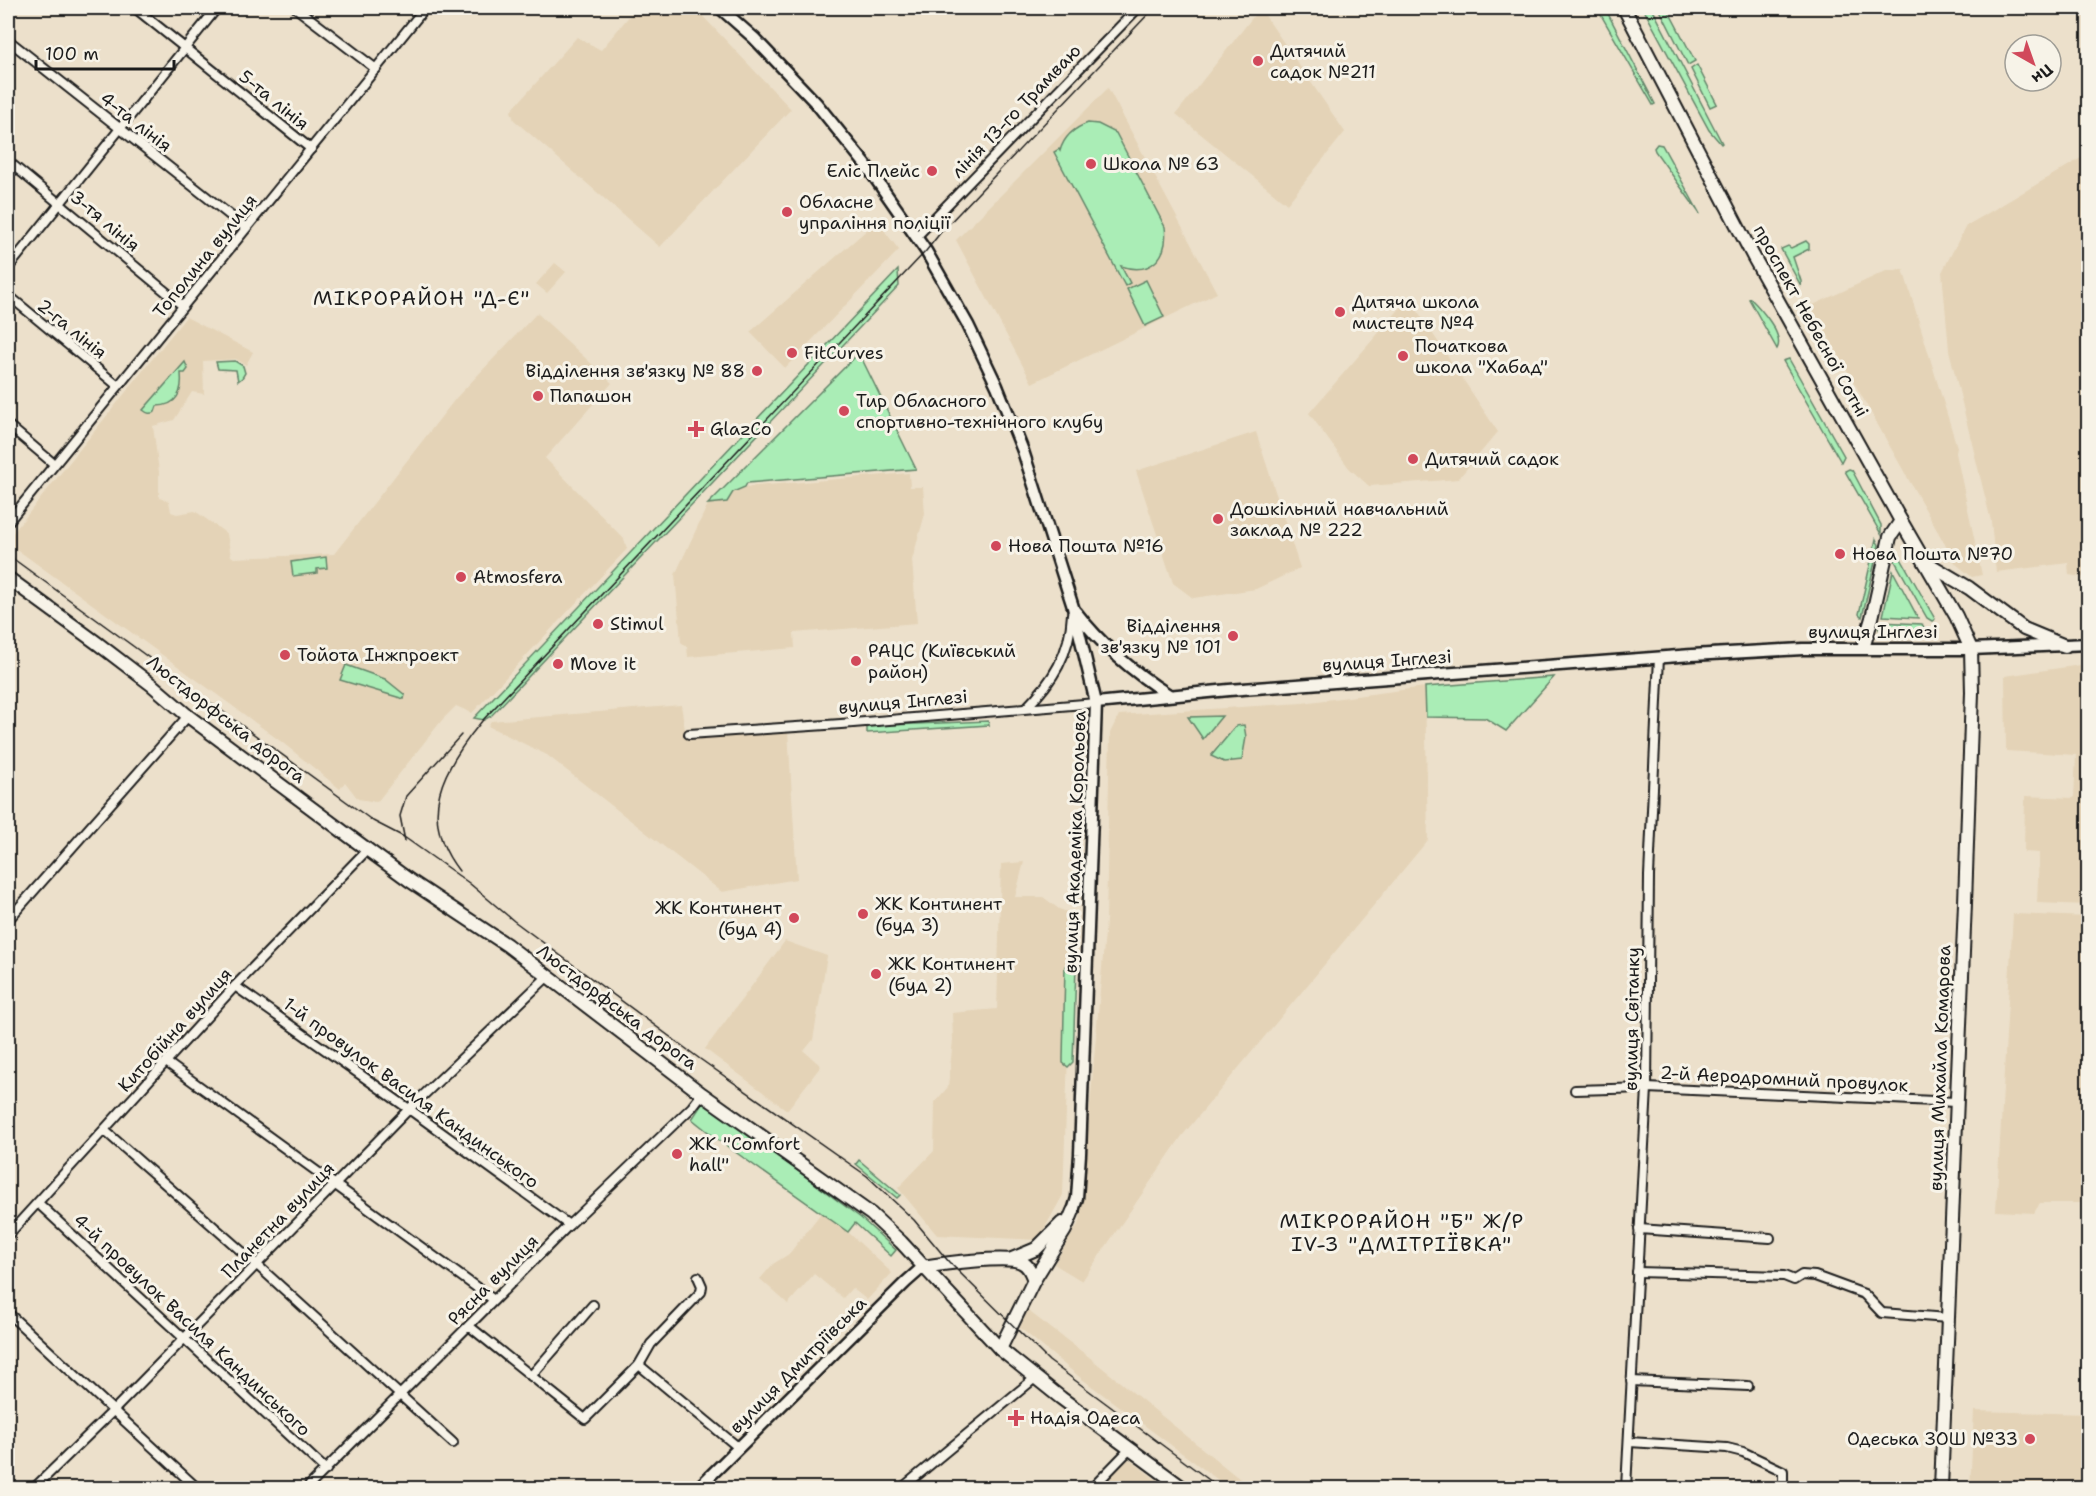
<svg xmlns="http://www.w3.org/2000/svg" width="2096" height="1496" viewBox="0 0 2096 1496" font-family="'Shantell Sans',sans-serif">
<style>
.built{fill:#e4d3b7}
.green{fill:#aaedb6;stroke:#638469;stroke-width:1.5}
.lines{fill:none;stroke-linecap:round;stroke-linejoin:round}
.street-casing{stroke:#1c1c1c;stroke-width:12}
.secondary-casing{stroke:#1c1c1c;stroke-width:15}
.primary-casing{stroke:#1c1c1c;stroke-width:16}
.street{stroke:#f7f3e8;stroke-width:8}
.secondary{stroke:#f7f3e8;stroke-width:10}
.primary{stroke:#f7f3e8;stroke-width:12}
.tram{stroke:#1c1c1c;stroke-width:1.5}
.poi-dot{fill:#d1495b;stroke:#f7f3e8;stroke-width:2}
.labels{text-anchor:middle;stroke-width:6;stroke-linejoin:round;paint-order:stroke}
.poi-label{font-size:18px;fill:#1c1c1c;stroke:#f7f3e8;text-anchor:start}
.street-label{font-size:18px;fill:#1c1c1c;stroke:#f7f3e8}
.neighbourhood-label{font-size:20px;letter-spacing:1.5px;fill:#1c1c1c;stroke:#f7f3e8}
</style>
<rect width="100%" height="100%" fill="#ece0cb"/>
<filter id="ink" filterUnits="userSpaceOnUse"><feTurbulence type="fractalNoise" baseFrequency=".0167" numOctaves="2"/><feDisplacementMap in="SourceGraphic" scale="12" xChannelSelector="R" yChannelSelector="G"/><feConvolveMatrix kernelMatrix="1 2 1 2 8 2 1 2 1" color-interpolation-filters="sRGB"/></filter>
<g filter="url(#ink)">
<g class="built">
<path d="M 636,8 L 695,8 L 791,109 L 660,247 L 514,120 L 511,111 L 577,37 L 601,50 Z"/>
<path d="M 1260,8 L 1345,132 L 1287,204 L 1176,114 Z"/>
<path d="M 1108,88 L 1217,293 L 1032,383 L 956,240 Z"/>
<path d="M 2088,154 L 2088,578 L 2069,575 L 2068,563 L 1996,572 L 1991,521 L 1949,350 L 1942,272 L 1966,226 Z"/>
<path d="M 877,221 L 899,250 L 785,368 L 750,332 Z"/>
<path d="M 555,263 L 566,272 L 547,293 L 536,284 Z"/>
<path d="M 1903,269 L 1957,447 L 1956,453 L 1982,575 L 1972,577 L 1956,564 L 1811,306 L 1886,271 Z"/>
<path d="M 1409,298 L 1498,432 L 1458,479 L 1369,486 L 1349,468 L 1309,413 Z"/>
<path d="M 537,313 L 612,383 L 545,458 L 624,539 L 627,549 L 472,713 L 456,706 L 442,720 L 377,802 L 358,799 L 345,782 L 340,789 L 283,743 L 212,691 L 8,543 L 8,539 L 186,317 L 253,352 L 246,365 L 236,359 L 203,361 L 204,394 L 192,392 L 174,420 L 153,426 L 159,472 L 159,498 L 169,501 L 171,512 L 177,514 L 195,511 L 227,534 L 231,556 L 234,558 L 334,554 L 456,398 Z"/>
<path d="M 1256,432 L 1300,568 L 1256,589 L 1193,598 L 1173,583 L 1136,471 Z"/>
<path d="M 909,473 L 910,487 L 923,487 L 925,514 L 912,560 L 917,623 L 794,633 L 795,648 L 688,657 L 687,647 L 681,642 L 675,575 L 708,504 L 727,502 L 733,492 L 744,487 Z"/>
<path d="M 2088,664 L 2088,905 L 2037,903 L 2039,853 L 2024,852 L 2025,796 L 2074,798 L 2076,755 L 2006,751 L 2005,676 Z"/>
<path d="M 1425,687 L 1428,840 L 1182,1136 L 1082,1281 L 1054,1264 L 1080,1221 L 1106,921 L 1110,733 L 1119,715 L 1302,703 Z"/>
<path d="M 681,705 L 686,736 L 788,730 L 797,879 L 722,892 L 547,755 L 488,726 L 491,721 Z"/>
<path d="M 1024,862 L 1015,897 L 1043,897 L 1059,909 L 1073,914 L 1063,1195 L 1038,1240 L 937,1235 L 898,1188 L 934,1151 L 935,1102 L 948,1087 L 953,1040 L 952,1013 L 997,1009 L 1001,864 Z"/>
<path d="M 2013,914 L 2088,917 L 2088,1203 L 2040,1203 L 2034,1213 L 1996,1211 Z"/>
<path d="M 785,941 L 827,956 L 813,1040 L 804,1051 L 821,1066 L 787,1110 L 705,1049 Z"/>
<path d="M 821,1213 L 848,1232 L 892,1273 L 867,1300 L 852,1288 L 843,1298 L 814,1274 L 788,1304 L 760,1279 L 773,1264 L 789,1254 Z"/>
<path d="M 1027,1310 L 1089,1357 L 1251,1488 L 1229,1488 L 1082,1379 L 1020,1328 Z"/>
<path d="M 1974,1411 L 2088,1414 L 2088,1488 L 1970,1488 Z"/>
<path d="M 1126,1457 L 1167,1488 L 1095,1488 Z"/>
</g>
<g class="green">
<path d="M 1597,8 L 1605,8 L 1655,104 L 1653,105 Z"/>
<path d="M 1643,8 L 1652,8 L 1722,143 L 1721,144 L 1709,130 Z"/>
<path d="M 1659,8 L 1667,8 L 1695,61 L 1688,65 Z"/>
<path d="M 1697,65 L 1717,104 L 1710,107 L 1691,69 Z"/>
<path d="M 1088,123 L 1098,124 L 1116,133 L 1165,227 C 1169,257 1151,276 1121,266 L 1130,283 L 1125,286 L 1054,152 L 1059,149 L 1060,151 C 1064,136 1074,128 1088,123 Z"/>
<path d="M 1657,144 L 1662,145 L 1700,214 L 1655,151 L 1654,148 Z"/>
<path d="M 1806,241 L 1809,244 L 1809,249 L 1793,257 L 1801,281 L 1801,286 L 1781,249 L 1788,246 L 1791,248 Z"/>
<path d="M 898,270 L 899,286 L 491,716 L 484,720 L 474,718 Z"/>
<path d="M 1146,280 L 1164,317 L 1145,326 L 1127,289 Z"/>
<path d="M 1750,298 C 1760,308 1785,335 1777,349 L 1749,299 Z"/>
<path d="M 859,353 L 916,469 L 747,483 L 745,487 L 733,492 L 727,502 L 708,504 Z"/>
<path d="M 1789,359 L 1844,456 L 1841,462 L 1783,361 Z"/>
<path d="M 235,361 L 243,366 L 245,373 L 242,378 L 238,381 L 236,370 L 218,369 L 216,362 Z"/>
<path d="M 185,362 L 188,369 L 185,373 L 181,373 C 183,392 177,406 157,406 L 155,412 C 150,414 148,414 143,410 Z"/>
<path d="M 1849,469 L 1852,470 L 1881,525 L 1881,534 L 1845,471 Z"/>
<path d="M 1876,539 L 1879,545 L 1862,617 L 1859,614 Z"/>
<path d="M 1899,555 L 1935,619 L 1932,621 L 1927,618 L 1895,561 Z"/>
<path d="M 326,557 L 327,568 L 317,569 L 317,573 L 293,576 L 291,562 Z"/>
<path d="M 1893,571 L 1918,618 L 1883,616 Z"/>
<path d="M 1880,622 L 1922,624 L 1928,634 L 1883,634 L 1879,629 Z"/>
<path d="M 346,665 L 385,679 L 405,695 L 404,699 L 340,680 Z"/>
<path d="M 1554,677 L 1506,731 L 1485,718 L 1426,717 L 1425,687 Z"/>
<path d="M 1222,716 L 1203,739 L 1188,717 Z"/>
<path d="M 988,721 L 989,725 L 867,733 L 867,726 Z"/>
<path d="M 1244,725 L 1246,737 L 1242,760 L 1224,762 L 1211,756 L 1236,726 Z"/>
<path d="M 1071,962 L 1076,966 L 1073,1062 L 1068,1067 L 1063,1063 L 1063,1058 L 1065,966 L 1068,963 Z"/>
<path d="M 704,1101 L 861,1218 L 896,1250 L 891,1256 L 855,1223 L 848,1232 L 717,1139 L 692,1119 Z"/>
<path d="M 859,1160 L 900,1195 L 897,1198 L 856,1164 Z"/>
</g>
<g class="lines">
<defs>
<g id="street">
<path d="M 135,8 L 311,149"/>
<path d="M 296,8 L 376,69"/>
<path d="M 8,40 L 246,228"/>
<path d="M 8,161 L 183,306"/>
<path d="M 917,236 L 1138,8"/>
<path d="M 8,268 L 217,8"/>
<path d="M 8,295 L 118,386"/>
<path d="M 8,425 L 54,464"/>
<path d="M 8,522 L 425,8"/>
<path d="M 1026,708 C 1053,681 1070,654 1072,614"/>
<path d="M 689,734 L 841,724 L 1096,703"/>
<path d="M 8,920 L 188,716"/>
<path d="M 235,986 L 409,1109 L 569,1225"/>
<path d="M 166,1062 L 494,1300"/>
<path d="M 1575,1090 L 1647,1088 L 1956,1102"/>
<path d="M 104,1130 L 256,1264 L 453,1443"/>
<path d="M 38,1203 L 326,1470"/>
<path d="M 1639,1229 L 1770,1238"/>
<path d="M 8,1235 L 235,986 L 368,849"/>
<path d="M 1637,1272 L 1784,1276 L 1794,1280 L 1802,1275 L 1815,1276 L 1864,1294 L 1882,1313 L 1948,1318"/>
<path d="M 8,1313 L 197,1488"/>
<path d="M 469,1326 L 585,1419 L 639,1365 L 739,1448"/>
<path d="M 639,1365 L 651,1344 L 701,1292 L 702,1286 L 698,1277"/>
<path d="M 531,1376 L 593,1305"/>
<path d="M 1631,1381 L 1748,1386"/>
<path d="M 1629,1442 L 1727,1448 L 1743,1452 L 1783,1471 L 1783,1488"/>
<path d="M 34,1488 L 112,1412 L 409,1109 L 548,976"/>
<path d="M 307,1488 L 569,1225 L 692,1107 L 702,1094"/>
<path d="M 902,1488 L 1035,1378"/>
<path d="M 1092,1488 L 1130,1449"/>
<path d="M 1626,1488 L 1647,1088 L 1649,876 L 1659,657"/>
</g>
<g id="secondary">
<path d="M 720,8 L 754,38 L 816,103 L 866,165 L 926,251 L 968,325 L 997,386 L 1023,451 L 1073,607 L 1096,703 L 1080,1154 L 1077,1198 L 1073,1211"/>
<path d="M 1076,612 C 1102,646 1133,672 1169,695"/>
<path d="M 1096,703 L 1229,690 L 1692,655 L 1803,649 L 1971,649 L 2088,644"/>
<path d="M 698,1488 L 906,1282 L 923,1267"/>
</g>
<g id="primary">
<path d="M 1624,8 L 1753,256 L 1901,521 L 1956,616 L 1971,649 L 1972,692 L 1965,903 L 1941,1488"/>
<path d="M 1925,562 L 1969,588 L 2024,629 L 2065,646"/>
<path d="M 8,578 L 97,643 L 152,685 L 188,716 L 349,836 L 409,880 L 507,945 L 702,1094 L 871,1214 L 901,1242 L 1000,1349 L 1061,1398 L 1183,1488"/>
<path d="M 1863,648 L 1872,618 L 1890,537 L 1901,521"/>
<path d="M 1012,1259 L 1036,1249 L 1062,1223"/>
<path d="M 923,1267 C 940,1264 1008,1255 1021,1262 C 1029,1265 1031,1273 1034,1280"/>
<path d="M 1000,1349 L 1034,1280 L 1065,1230 L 1073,1211"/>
</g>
</defs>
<use href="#street" class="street-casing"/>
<use href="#secondary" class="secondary-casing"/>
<use href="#primary" class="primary-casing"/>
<use href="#street" class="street"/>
<use href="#secondary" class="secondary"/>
<use href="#primary" class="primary"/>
<g class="tram">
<path d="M 8,555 L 373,821 L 404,837 L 469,883 L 514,921 L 700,1059 L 867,1176 L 914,1220 L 949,1262 L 1049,1361 L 1220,1488"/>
<path d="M 405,841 L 400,816 L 406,796 L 461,735"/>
<path d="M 459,871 C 416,816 443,768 482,721 L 926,251 L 941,232 L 1154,8"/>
</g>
</g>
</g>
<g class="poi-dot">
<circle cx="1258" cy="61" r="6"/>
<circle cx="1091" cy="164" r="6"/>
<circle cx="932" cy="171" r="6"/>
<circle cx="787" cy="212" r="6"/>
<circle cx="1340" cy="312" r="6"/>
<circle cx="792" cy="353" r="6"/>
<circle cx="1403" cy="356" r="6"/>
<circle cx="757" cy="371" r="6"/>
<circle cx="538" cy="396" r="6"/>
<circle cx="844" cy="411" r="6"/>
<path d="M693 420h6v6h6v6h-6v6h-6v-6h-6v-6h6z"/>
<circle cx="1413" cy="459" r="6"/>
<circle cx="1218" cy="519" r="6"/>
<circle cx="996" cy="546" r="6"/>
<circle cx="1840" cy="554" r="6"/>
<circle cx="461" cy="577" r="6"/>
<circle cx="598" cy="624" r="6"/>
<circle cx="1233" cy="636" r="6"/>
<circle cx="285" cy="655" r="6"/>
<circle cx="856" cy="661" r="6"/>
<circle cx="558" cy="664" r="6"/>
<circle cx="863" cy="914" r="6"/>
<circle cx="794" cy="918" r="6"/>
<circle cx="876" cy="974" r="6"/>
<circle cx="677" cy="1154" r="6"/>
<path d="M1013 1409h6v6h6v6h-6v6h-6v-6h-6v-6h6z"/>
<circle cx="2030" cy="1439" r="6"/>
</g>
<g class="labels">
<g class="poi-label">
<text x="1270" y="57">Дитячий<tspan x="1270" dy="21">садок №211</tspan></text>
<text x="1103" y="170">Школа № 63</text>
<text x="920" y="177" text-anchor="end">Еліс Плейс</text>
<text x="799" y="208">Обласне<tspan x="799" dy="21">упраління поліції</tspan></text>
<text x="1352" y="308">Дитяча школа<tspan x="1352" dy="21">мистецтв №4</tspan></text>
<text x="1415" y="352">Початкова<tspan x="1415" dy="21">школа "Хабад"</tspan></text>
<text x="804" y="359">FitCurves</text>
<text x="745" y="377" text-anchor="end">Відділення зв'язку № 88</text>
<text x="550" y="402">Папашон</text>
<text x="856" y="407">Тир Обласного<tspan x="856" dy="21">спортивно-технічного клубу</tspan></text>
<text x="710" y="435">GlazCo</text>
<text x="1425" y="465">Дитячий садок</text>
<text x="1230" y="515">Дошкільний навчальний<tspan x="1230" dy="21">заклад № 222</tspan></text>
<text x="1008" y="552">Нова Пошта №16</text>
<text x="1852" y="560">Нова Пошта №70</text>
<text x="473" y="583">Atmosfera</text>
<text x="610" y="630">Stimul</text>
<text x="1221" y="632" text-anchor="end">Відділення<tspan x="1221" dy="21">зв'язку № 101</tspan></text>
<text x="868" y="657">РАЦС (Київський<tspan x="868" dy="21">район)</tspan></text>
<text x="297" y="661">Тойота Інжпроект</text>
<text x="570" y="670">Move it</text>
<text x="875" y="910">ЖК Континент<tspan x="875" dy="21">(буд 3)</tspan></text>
<text x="782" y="914" text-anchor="end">ЖК Континент<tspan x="782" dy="21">(буд 4)</tspan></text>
<text x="888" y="970">ЖК Континент<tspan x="888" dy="21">(буд 2)</tspan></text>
<text x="689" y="1150">ЖК "Comfort<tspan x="689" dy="21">hall"</tspan></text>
<text x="1030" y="1424">Надія Одеса</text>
<text x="2018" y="1445" text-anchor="end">Одеська ЗОШ №33</text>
</g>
<g class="street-label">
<text transform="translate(274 100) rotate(39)" y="6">5-та лінія</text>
<text transform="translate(1016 111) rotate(-46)" y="6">лінія 13-го Трамваю</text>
<text transform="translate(136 122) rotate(38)" y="6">4-та лінія</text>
<text transform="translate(105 221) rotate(40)" y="6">3-тя лінія</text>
<text transform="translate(205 256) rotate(-51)" y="6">Тополина вулиця</text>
<text transform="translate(1811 321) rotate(61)" y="6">проспект Небесної Сотні</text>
<text transform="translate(72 329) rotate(39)" y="6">2-га лінія</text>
<text x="1873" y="638">вулиця Інглезі</text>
<text transform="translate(1387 661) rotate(-4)" y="6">вулиця Інглезі</text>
<text transform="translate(903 702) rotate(-5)" y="6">вулиця Інглезі</text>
<text transform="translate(226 719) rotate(38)" y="6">Люстдорфська дорога</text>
<text transform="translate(1075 842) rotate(-88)" y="6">вулиця Академіка Корольова</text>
<text transform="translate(617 1007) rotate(37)" y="6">Люстдорфська дорога</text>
<text transform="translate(1632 1019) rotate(-89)" y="6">вулиця Світанку</text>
<text transform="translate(175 1030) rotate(-48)" y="6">Китобійна вулиця</text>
<text transform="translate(1940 1068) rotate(-88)" y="6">вулиця Михайла Комарова</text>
<text transform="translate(1784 1079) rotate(3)" y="6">2-й Аеродромний провулок</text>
<text transform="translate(411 1093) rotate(36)" y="6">1-й провулок Василя Кандинського</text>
<text transform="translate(278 1220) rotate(-46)" y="6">Планетна вулиця</text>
<text transform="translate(493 1280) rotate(-45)" y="6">Рясна вулиця</text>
<text transform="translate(192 1325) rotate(43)" y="6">4-й провулок Василя Кандинського</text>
<text transform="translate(798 1365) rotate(-45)" y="6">вулиця Дмитріївська</text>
</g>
<g class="neighbourhood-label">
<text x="422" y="305">МІКРОРАЙОН "Д-Є"</text>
<text x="1402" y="1228">МІКРОРАЙОН "Б" Ж/Р<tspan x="1402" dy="23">IV-3 "ДМІТРІЇВКА"</tspan></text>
</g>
</g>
<rect width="2096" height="1496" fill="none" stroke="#f7f3e8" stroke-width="30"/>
<rect x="15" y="15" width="2066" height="1466" fill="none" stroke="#1c1c1c" stroke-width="2" filter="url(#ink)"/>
<g transform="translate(2033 63) rotate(140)"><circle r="28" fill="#f7f3e8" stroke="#9f9d96" stroke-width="1.5"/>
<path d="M0-4.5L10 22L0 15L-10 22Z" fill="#d1495b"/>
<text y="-9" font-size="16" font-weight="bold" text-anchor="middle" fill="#1c1c1c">Пн</text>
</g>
<path d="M36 60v9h138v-9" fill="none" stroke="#1c1c1c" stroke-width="3"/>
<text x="45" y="60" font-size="18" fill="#1c1c1c" stroke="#f7f3e8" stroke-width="4.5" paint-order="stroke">100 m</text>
</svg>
